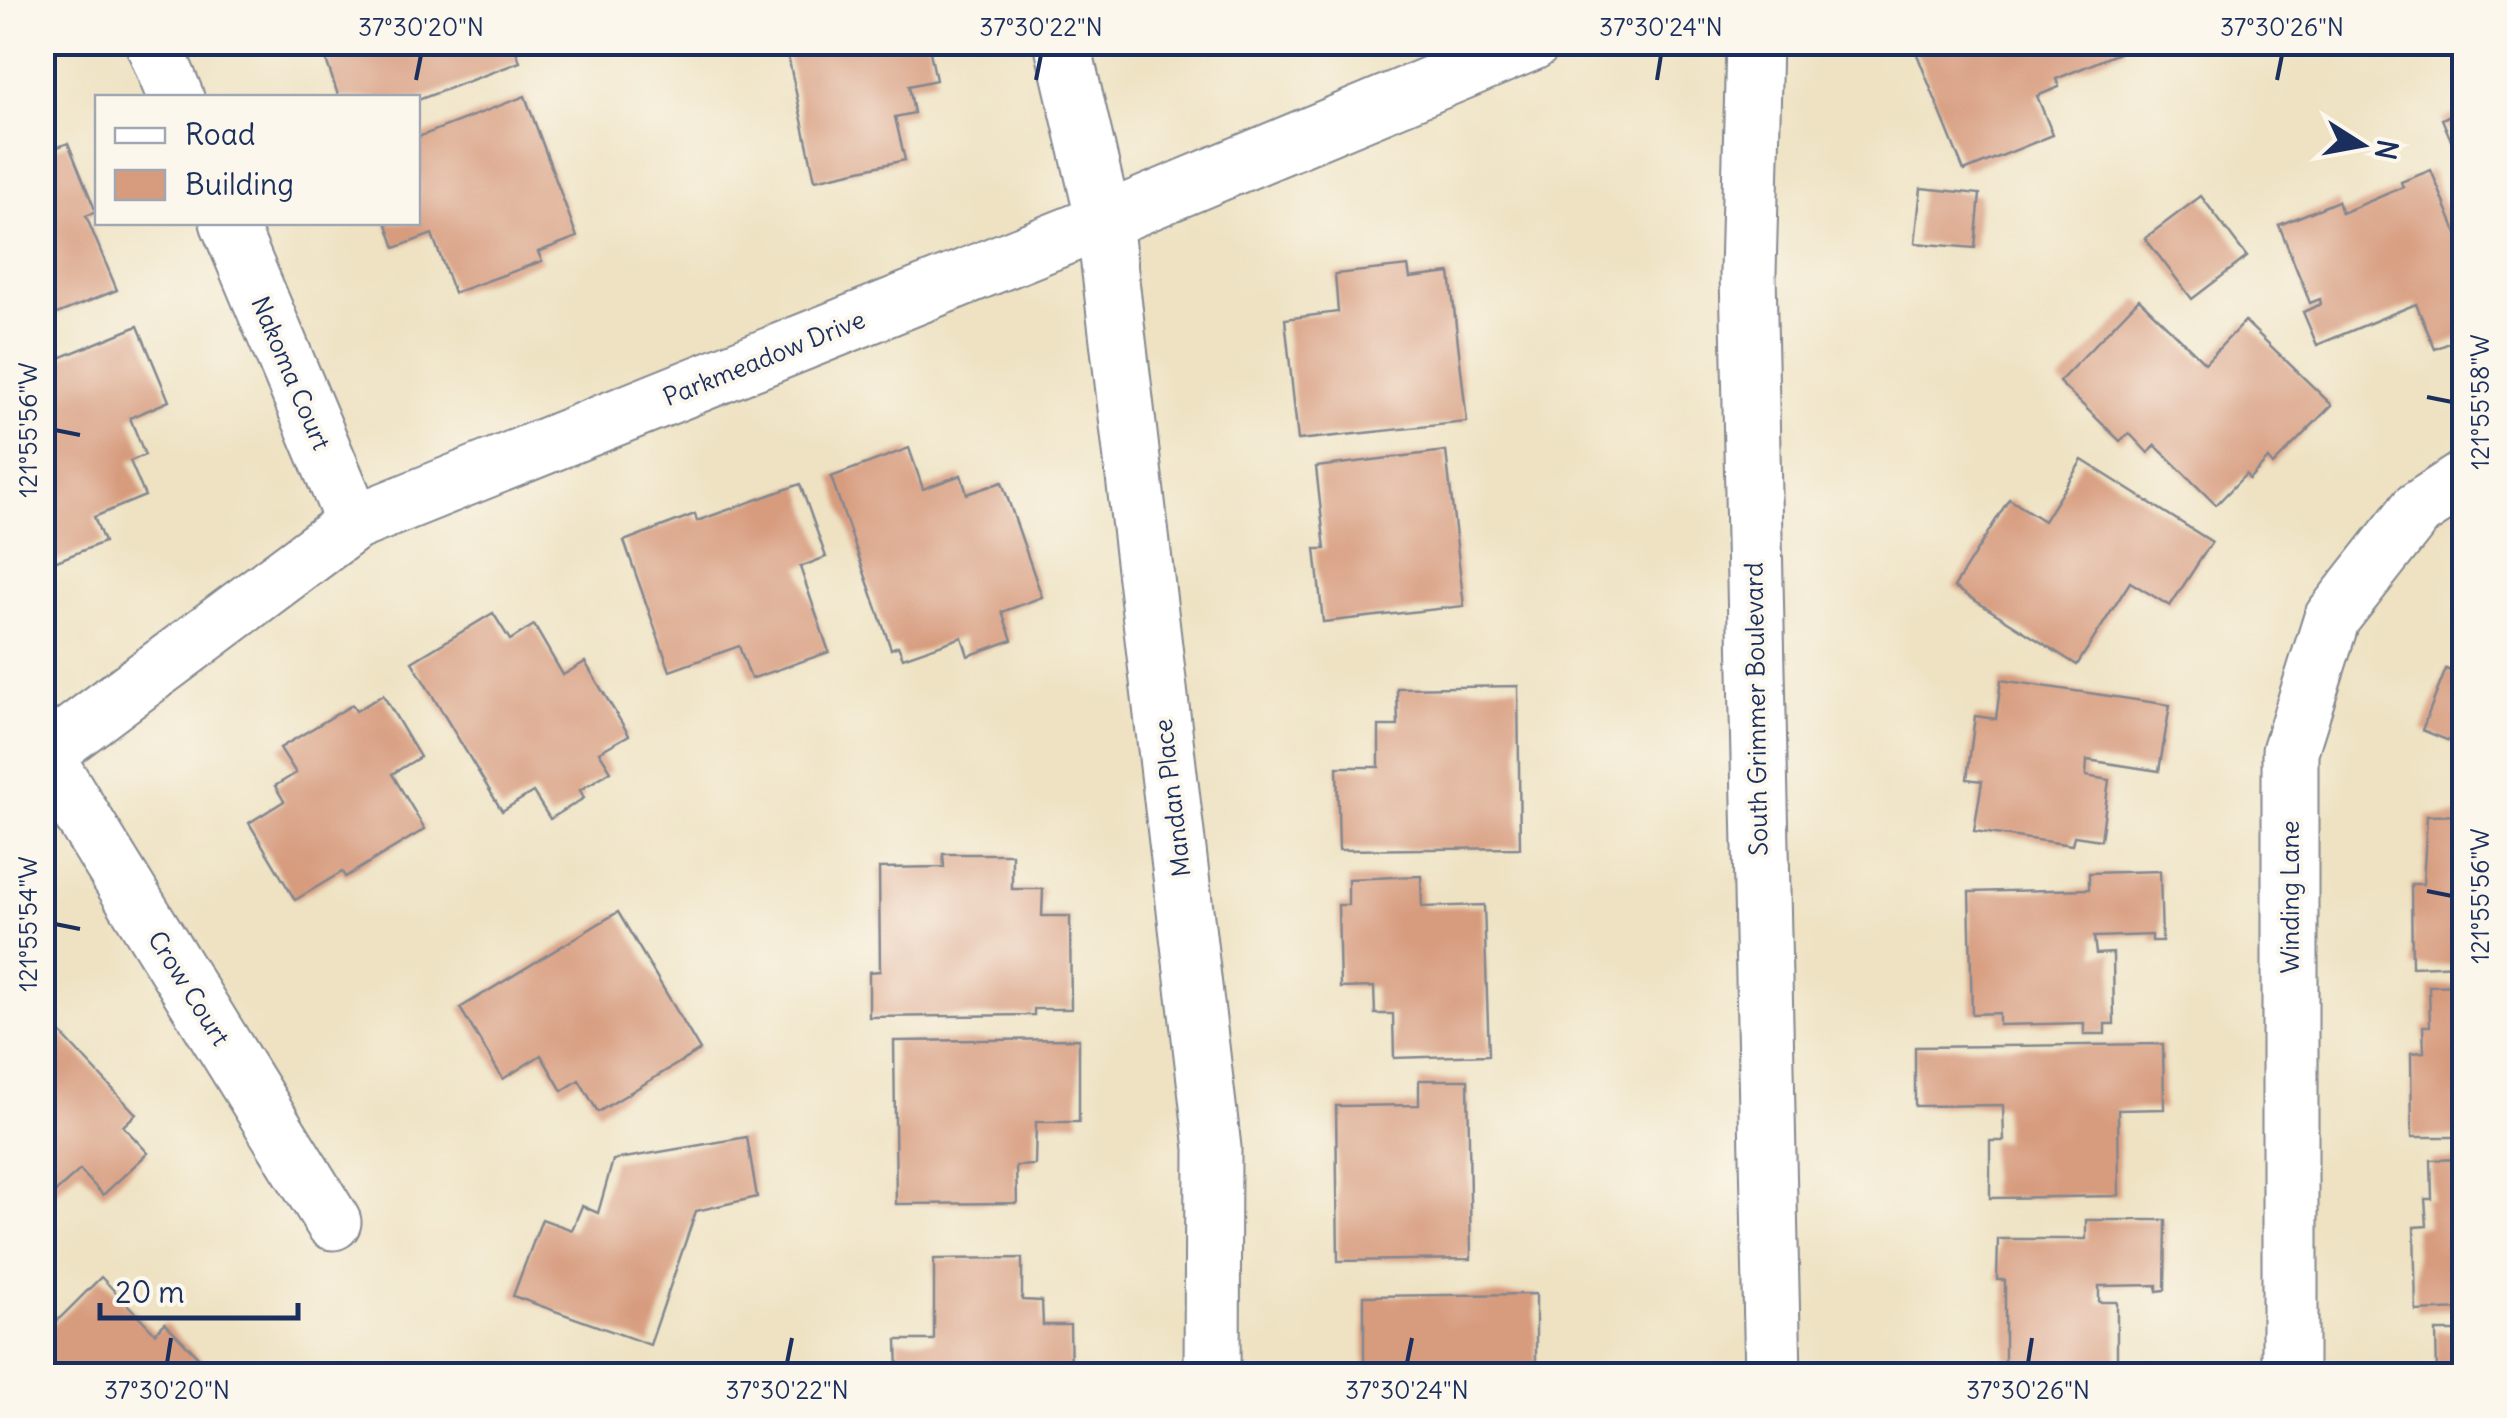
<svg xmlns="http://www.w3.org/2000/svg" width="2507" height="1418" viewBox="0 0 2507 1418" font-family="Delius,sans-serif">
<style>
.building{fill:#d79b7e}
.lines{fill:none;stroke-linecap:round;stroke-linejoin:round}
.minor-casing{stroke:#848890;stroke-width:59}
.minor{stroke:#fff;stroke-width:55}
.ticks{fill:none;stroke:#1b2f5e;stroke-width:4}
.labels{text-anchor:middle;stroke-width:8;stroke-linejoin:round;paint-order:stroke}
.street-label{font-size:25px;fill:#1b2f5e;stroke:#fbf7ec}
.neatline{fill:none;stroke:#1b2f5e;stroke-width:4}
.ticks-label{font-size:25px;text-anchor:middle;fill:#1b2f5e}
</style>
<rect width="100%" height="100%" fill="#fbf7ec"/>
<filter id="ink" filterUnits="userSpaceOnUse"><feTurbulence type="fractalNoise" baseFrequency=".01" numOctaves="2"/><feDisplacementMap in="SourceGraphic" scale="20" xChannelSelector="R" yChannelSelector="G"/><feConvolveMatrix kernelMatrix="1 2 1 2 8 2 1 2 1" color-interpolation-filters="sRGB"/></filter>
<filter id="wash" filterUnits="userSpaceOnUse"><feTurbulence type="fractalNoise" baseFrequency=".0048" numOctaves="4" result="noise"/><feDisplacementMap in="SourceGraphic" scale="40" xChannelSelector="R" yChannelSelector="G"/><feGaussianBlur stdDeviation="2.25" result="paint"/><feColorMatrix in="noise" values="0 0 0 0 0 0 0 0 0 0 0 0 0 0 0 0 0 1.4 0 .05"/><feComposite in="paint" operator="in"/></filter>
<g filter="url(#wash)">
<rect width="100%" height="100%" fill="#eee2c2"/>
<g id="blocks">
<g class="building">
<path d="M 328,42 L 513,42 L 520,62 L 418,100 L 339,98 L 321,45 Z"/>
<path d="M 785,42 L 928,42 L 936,80 L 909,86 L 914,113 L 895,117 L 905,160 L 815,180 Z"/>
<path d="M 1912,42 L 2123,42 L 2126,50 L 2056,79 L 2059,87 L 2037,96 L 2053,135 L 1964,171 Z"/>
<path d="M 525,96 L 577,237 L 538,252 L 542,261 L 454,293 L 432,234 L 395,248 L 386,222 L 418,222 L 418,137 Z"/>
<path d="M 2464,109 L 2464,171 L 2442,119 Z"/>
<path d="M 68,143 L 96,212 L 86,216 L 117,290 L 42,320 L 42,153 Z"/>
<path d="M 2431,170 L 2464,251 L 2464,337 L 2435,349 L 2416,304 L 2317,345 L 2303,312 L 2321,304 L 2320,299 L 2310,303 L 2279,225 L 2338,201 L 2342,213 L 2403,187 L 2401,182 Z"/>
<path d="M 1921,188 L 1980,194 L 1975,248 L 1915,243 Z"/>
<path d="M 2201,196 L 2247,257 L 2192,299 L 2145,238 Z"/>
<path d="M 1408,266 L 1410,278 L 1450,273 L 1467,422 L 1298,440 L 1285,319 L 1338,312 L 1335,274 Z"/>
<path d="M 2139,299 L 2205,363 L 2245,321 L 2332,405 L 2273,465 L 2268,459 L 2249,479 L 2246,474 L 2216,505 L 2155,445 L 2148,453 L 2129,433 L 2120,441 L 2059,382 Z"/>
<path d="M 138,326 L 169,401 L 130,418 L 145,455 L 130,461 L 145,496 L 94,517 L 104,542 L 42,567 L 42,365 Z"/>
<path d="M 909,448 L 923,489 L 961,475 L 967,494 L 1002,482 L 1042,597 L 1002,612 L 1012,640 L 968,656 L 962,637 L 903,658 L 898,646 L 891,649 L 831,477 Z"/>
<path d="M 1446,451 L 1464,606 L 1323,622 L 1315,549 L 1325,549 L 1316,467 Z"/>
<path d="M 2082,460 L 2212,542 L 2170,606 L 2130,582 L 2077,665 L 1954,587 L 2009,499 L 2044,521 Z"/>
<path d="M 800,484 L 826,557 L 800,567 L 829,652 L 751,679 L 739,646 L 670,671 L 624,541 L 695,514 L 697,521 Z"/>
<path d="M 493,613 L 510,640 L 534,625 L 563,675 L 585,662 L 629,735 L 599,752 L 611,771 L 580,790 L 584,798 L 550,819 L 533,792 L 502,811 L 412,662 Z"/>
<path d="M 2446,669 L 2464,677 L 2464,747 L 2422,730 Z"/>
<path d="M 2001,680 L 2170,705 L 2159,771 L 2087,760 L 2086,776 L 2109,780 L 2101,840 L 2074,836 L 2072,845 L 1974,831 L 1982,781 L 1967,779 L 1975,716 L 1996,719 Z"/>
<path d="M 1518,686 L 1520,848 L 1339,850 L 1337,767 L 1379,767 L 1379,726 L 1398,726 L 1397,688 Z"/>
<path d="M 383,695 L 420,757 L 392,774 L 425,829 L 345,877 L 342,872 L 295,900 L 249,823 L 284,801 L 275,786 L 296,773 L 280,748 L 352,705 L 356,711 Z"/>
<path d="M 2464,815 L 2464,965 L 2412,967 L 2411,884 L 2423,884 L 2427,816 Z"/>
<path d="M 943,854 L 1012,854 L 1012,889 L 1043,889 L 1042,916 L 1070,916 L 1071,1009 L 1034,1009 L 1034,1015 L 869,1017 L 869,972 L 880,971 L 879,868 L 944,867 Z"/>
<path d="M 2160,871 L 2162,941 L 2152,941 L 2152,935 L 2094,937 L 2096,954 L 2113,953 L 2114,1024 L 2105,1024 L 2105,1034 L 2084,1034 L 2084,1023 L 1999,1025 L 1999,1013 L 1972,1014 L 1969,892 L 2089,889 L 2089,873 Z"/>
<path d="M 1421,876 L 1422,907 L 1484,905 L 1489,1055 L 1394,1058 L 1393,1014 L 1375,1014 L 1374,987 L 1340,988 L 1338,905 L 1348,905 L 1348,879 Z"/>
<path d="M 618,912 L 700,1050 L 598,1112 L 579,1080 L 562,1091 L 541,1055 L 503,1079 L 460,1008 Z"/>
<path d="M 2464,985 L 2464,1137 L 2412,1137 L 2411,1053 L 2424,1052 L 2423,1026 L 2430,1026 L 2429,986 Z"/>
<path d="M 54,1026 L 136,1114 L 123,1126 L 148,1153 L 103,1195 L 80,1170 L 42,1204 L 42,1037 Z"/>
<path d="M 1079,1039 L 1079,1122 L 1036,1122 L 1035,1165 L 1016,1166 L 1017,1203 L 896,1204 L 894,1041 Z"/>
<path d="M 2163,1044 L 2164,1109 L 2118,1110 L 2119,1196 L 1990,1198 L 1990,1141 L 2004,1141 L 2003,1105 L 1915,1106 L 1915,1047 Z"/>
<path d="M 1419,1080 L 1468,1080 L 1471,1259 L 1338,1261 L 1336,1106 L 1419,1105 Z"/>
<path d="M 747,1137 L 757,1197 L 696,1211 L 650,1345 L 513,1296 L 542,1219 L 572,1230 L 582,1206 L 598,1213 L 613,1160 Z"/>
<path d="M 2464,1159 L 2464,1309 L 2416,1311 L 2414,1227 L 2427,1226 L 2425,1199 L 2432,1199 L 2431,1160 Z"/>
<path d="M 2086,1220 L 2166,1220 L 2165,1290 L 2157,1291 L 2157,1285 L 2099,1286 L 2099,1302 L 2117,1302 L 2117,1373 L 2005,1373 L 2005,1280 L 1997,1280 L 1998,1239 L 2086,1239 Z"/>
<path d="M 1022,1258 L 1022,1300 L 1042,1301 L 1043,1325 L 1070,1325 L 1071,1376 L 898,1376 L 897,1340 L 934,1340 L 934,1259 Z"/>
<path d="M 101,1277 L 155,1333 L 165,1323 L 217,1376 L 42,1376 L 42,1336 Z"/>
<path d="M 1536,1294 L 1536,1376 L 1364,1376 L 1364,1296 Z"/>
<path d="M 2436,1331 L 2464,1331 L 2464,1376 L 2437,1376 Z"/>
<path d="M 489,1362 L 496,1376 L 463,1376 Z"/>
</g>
</g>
</g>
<g filter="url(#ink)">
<use href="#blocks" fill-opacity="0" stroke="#848890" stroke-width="2.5"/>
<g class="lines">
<defs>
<g id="minor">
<path d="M 153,42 L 176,98"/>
<path d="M 1062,42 L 1104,221 L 1213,1148 L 1212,1376"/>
<path d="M 1754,42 L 1748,273 L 1773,1376"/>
<path d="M 228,222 L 354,523"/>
<path d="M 44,754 L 333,1222"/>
<path d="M 42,756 L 354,523 L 1104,221 L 1533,42"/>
<path d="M 2290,1376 L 2290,751 L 2332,618 L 2417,510 L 2464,479"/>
</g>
</defs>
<use href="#minor" class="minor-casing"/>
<use href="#minor" class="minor"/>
</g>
</g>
<path class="ticks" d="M 416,80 L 421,55M 1036,80 L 1041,55M 1657,80 L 1661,55M 2277,80 L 2282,55M 2427,397 L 2452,402M 55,430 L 80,435M 2427,891 L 2452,896M 55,924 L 80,929M 167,1363 L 171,1338M 787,1363 L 792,1338M 1407,1363 L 1412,1338M 2028,1363 L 2032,1338"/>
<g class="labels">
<g class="street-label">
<text transform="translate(764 358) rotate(-22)" y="9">Parkmeadow Drive</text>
<text transform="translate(291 373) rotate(67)" y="9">Nakoma Court</text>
<text transform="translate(1756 709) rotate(-91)" y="9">South Grimmer Boulevard</text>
<text transform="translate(1172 798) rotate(-97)" y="9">Mandan Place</text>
<text transform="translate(2290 897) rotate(-90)" y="9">Winding Lane</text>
<text transform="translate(189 988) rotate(58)" y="9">Crow Court</text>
</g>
</g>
<rect width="2507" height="1418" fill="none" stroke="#fbf7ec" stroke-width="110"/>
<rect x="95" y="95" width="325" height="130" fill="#fbf7ec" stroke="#a1a7b3" stroke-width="2.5"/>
<rect x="115" y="128" width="50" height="15" fill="#ffffff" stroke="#a1a7b3" stroke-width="2.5"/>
<text x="185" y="145" font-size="30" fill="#1b2f5e">Road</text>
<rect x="115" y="170" width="50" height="30" fill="#d79b7e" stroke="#a1a7b3" stroke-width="2.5"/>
<text x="185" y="195" font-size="30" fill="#1b2f5e">Building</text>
<g transform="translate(2362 145) rotate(101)" stroke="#fbf7ec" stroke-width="8" paint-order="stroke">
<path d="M0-8L18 38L0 25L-18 38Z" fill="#1b2f5e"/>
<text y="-15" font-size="28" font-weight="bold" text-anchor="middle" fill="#1b2f5e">N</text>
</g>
<path d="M100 1303v15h198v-15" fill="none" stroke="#1b2f5e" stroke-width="5"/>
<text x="115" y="1303" font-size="30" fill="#1b2f5e" stroke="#fbf7ec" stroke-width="8" paint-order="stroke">20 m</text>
<rect x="55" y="55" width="2397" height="1308" class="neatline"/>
<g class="ticks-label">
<text x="421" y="36">37°30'20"N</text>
<text x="1041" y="36">37°30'22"N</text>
<text x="1661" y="36">37°30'24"N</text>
<text x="2282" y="36">37°30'26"N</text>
<text transform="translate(2480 402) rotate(-90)" y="9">121°55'58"W</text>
<text transform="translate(28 430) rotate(-90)" y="9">121°55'56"W</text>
<text transform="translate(2480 896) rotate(-90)" y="9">121°55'56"W</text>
<text transform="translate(28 924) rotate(-90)" y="9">121°55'54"W</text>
<text x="167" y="1399">37°30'20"N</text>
<text x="787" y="1399">37°30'22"N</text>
<text x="1407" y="1399">37°30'24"N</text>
<text x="2028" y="1399">37°30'26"N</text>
</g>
</svg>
